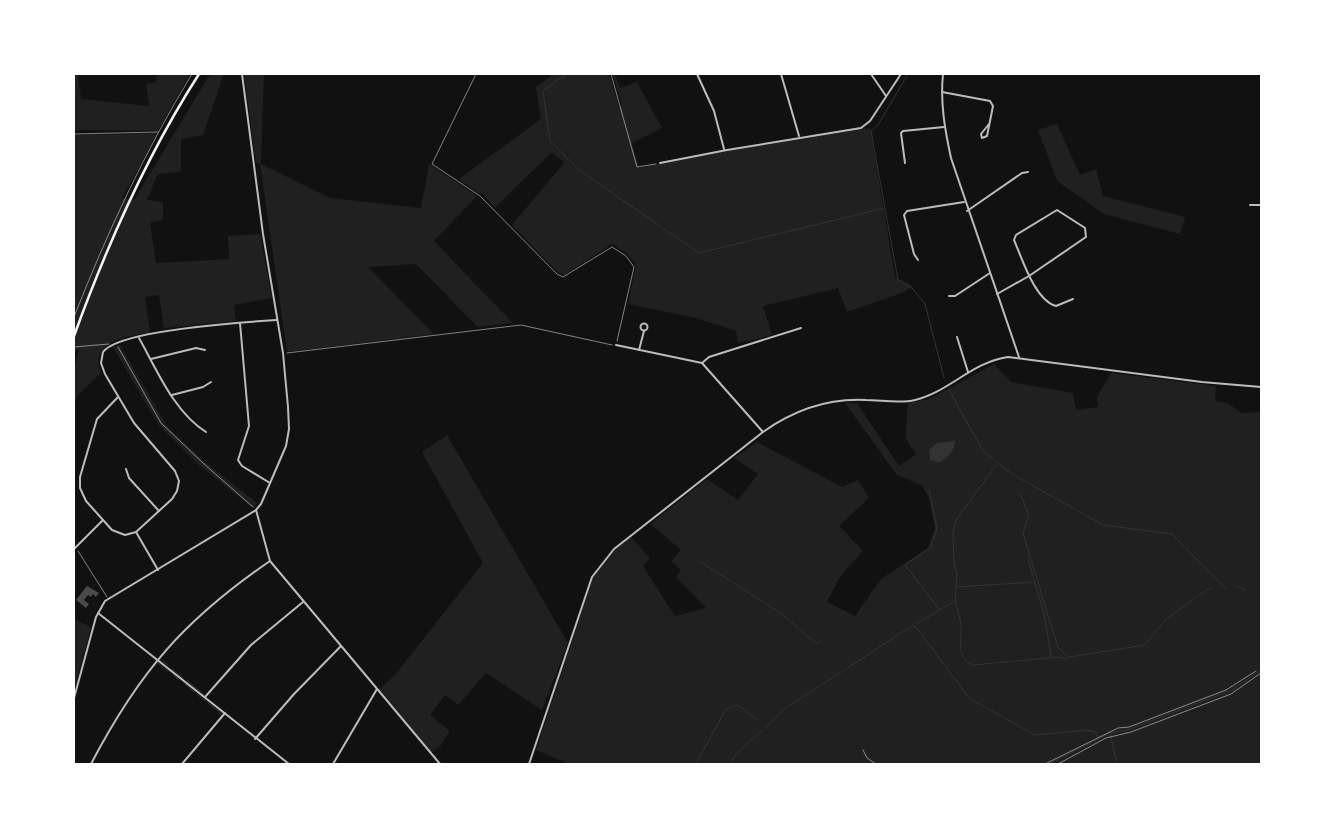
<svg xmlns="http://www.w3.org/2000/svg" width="1335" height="838" viewBox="0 0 1335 838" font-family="Lora,serif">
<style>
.green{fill:#202020}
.water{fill:#333}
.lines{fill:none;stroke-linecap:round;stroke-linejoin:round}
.stream{stroke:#333;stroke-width:1}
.building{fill:#4a4a4a}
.path{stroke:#f5f5f5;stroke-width:0.5}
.minor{stroke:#bcbcbc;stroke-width:2}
.tertiary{stroke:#bcbcbc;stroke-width:2}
.primary{stroke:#f5f5f5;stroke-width:2.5}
</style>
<rect width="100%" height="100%" fill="#111"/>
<g class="green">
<path d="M 74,74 L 78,74 L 81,99 L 149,106 L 146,84 L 157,82 L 156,75 L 190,74 L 158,131 L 74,130 Z"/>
<path d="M 210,74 L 224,74 L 203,135 L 181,139 L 181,172 L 158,174 L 147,200 L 163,202 L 163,220 L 150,223 L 156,263 L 229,259 L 228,236 L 260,234 L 272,298 L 234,305 L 236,321 L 164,328 L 159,295 L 145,297 L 150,332 C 128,337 88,340 101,373 L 78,395 L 74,405 L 74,368 L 79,350 L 74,350 L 74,135 L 158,133 L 122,198 L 134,200 Z"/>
<path d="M 244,74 L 264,74 L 261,164 L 330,198 L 421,208 L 429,164 L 477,196 L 434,241 L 513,323 L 478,327 L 416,264 L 368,267 L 434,334 L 287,352 L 260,164 L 256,163 Z"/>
<path d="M 554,74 L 609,74 L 619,107 L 622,105 L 613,74 L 615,74 L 620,88 L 637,82 L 662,128 L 632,143 L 639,168 L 750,146 L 870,128 L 895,277 L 913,286 L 902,293 L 847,312 L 838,288 L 763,306 L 772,335 L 738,343 L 736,331 L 696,318 L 628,304 L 636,265 L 627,253 L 612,244 L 564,275 L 558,272 L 512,225 L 564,163 L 552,152 L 495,208 L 482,193 L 480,194 L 459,179 L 541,119 L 536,87 Z"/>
<path d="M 1057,124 L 1080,175 L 1096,169 L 1103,196 L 1185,217 L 1180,234 L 1104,214 L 1057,181 L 1038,130 Z"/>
<path d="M 120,345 L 167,426 L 205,462 L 257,503 L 253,508 L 199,465 L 158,424 L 113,347 Z"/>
<path d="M 994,364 L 1011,382 L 1073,393 L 1076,410 L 1098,407 L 1097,397 L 1111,373 L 1216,386 L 1215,401 L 1227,403 L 1242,413 L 1261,412 L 1261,764 L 569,764 L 536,750 L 593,577 L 615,549 L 631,537 L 650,558 L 643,566 L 675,616 L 706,608 L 676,577 L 681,570 L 671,561 L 681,550 L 650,524 L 707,479 L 738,500 L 758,474 L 734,458 L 757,442 L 842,487 L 858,480 L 869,498 L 839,526 L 863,551 L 841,575 L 827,602 L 855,616 L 881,579 L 928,548 L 935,527 L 929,498 L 922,486 L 896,474 L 845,403 L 857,403 L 899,466 L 916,454 L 905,438 L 908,403 L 929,399 Z"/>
<path d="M 447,435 L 568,643 L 542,710 L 486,673 L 458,705 L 445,695 L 430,715 L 450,731 L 441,745 L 431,753 L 379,689 L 395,675 L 483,563 L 422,452 Z"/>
<path d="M 74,619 L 91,627 L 74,690 Z"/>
</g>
<path class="water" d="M 955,441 C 954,452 948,457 939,463 L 930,460 L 929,450 L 937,443 Z"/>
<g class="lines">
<g class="stream">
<path d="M 567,74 L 543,91 L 550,141 L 579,170 L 699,253 L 885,208"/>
<path d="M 908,74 L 878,125 L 871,131 L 898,280 L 913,289 L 925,304 L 944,378"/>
<path d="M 949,390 L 983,451 L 1012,474 L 1103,525 L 1172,534 L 1226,589"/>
<path d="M 929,490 L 937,528 L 931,547 L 905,565 L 939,609"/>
<path d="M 1020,493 L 1029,515 L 1023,533 L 1058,648 L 1069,657"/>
<path d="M 1028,559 L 1045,618 L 1051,657"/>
<path d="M 701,562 L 782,614 L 817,644 L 821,641"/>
<path d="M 1236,586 L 1246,590"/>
<path d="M 956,587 L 1034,582"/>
<path d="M 955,601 C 957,608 960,616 961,624 C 962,638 955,661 974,665 L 1058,657 L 1066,659 L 1069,657 L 1145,645 L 1165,620 L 1206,590 L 1213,588"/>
<path d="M 916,624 L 955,601 L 957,574 L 954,563 L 953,533 L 956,520 L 997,464"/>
<path d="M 161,660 L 168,665"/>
<path d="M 157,663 L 167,671"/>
<path d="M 172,669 L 183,678"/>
<path d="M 173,675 L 179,680"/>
<path d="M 188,681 L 204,695"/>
<path d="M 185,684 L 194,692"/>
<path d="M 198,695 L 206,701"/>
<path d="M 208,703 L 222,714"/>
<path d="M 766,727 L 784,709 L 912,626 L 916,627 L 969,698 L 1035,735 L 1087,730 L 1096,732 L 1099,739"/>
<path d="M 1110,733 L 1117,764"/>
<path d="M 696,764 L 726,709 L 738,705 L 757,720"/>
<path d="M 730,764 L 734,757 L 762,730"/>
<path d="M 1049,764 L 1110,733 L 1130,729 L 1232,690 L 1261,670"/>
</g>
</g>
<path class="building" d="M 87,586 L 99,593 L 96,597 L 93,594 L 91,597 L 88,595 L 84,600 L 89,604 L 86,608 L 76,600 Z"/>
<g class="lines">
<g class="path">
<path d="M 476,74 L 432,164 L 480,196 L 557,274 L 563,277 L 612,247 L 626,256 L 634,267 L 617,341"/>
<path d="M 611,74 L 637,167 L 656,164"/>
<path d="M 74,134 L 158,132"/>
<path d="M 74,317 C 107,233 145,151 192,74"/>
<path d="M 74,347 L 109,344"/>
<path d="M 118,347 L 161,423 L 203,463 L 253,507"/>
<path d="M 287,353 L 521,325 L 612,345"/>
<path d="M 78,551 L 107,597"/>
<path d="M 863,750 L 867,758 L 876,764"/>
<path d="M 1045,764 L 1118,728 L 1129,727 L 1226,690 L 1256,671"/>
<path d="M 1058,764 L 1106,738 L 1131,732 L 1231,694 L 1261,673"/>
</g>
<g class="minor">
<path d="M 697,74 L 714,111 L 724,149"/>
<path d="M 781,74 L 799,136"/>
<path d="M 871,74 L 886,96"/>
<path d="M 943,74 C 940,103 945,130 951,158 L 1019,357"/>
<path d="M 942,92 L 990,101 L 993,106 L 987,136 L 982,138 L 981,134 L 989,124"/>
<path d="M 660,163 L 727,150 L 861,128 L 870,121 L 901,74"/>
<path d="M 905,163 L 901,133 L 903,131 L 944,127"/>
<path d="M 1250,205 L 1261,205"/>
<path d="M 967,211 L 1022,173 L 1028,172"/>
<path d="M 918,260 L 914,254 L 904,215 L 907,211 L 964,202"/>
<path d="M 997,294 L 1029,276 L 1086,237 L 1085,228 L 1082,226 L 1057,210 L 1016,235 L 1014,240 C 1022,258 1035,301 1056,306 L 1073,299"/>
<path d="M 949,296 L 955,296 L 990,273"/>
<path d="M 240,323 L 249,426 L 238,460 L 242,466 L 270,483"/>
<circle cx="644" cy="327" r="3.5"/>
<path d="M 957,337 L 968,372"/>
<path d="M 139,338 C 157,370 174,412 206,432"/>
<path d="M 616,345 L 702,363 L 763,432"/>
<path d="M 639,350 L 644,331"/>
<path d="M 151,359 L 196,348 L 205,350"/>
<path d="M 702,363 L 709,357 L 801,328"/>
<path d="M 172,395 L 203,387 L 211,382"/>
<path d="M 118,397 L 97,419 L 80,477 L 80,488 L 86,501 L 112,530 L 125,535 L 136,532"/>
<path d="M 126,469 L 129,478 L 159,511"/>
<path d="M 256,510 L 270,561 L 440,764"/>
<path d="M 74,549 L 103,520"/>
<path d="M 158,570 L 136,532 L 172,499 L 177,491 L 179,481 L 175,471 L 134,423 L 105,374 L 101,363 L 103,352 C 119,330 246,322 277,320"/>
<path d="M 98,613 L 289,764"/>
<path d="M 205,697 L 251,645 L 303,602"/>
<path d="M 74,698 L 96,617 L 105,601 L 256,510 L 261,504 L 286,446 L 289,429 L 288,407 L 283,353 L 263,234 L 242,74"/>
<path d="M 255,739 L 294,694 L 341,646"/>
<path d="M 91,764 C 139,672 184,620 270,561"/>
<path d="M 182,764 L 225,713"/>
<path d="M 333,764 L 377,689"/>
</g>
<path class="tertiary" d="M 529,764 L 592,577 L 614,549 L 763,432 C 794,410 828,398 866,400 C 881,400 900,404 915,400 C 949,392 972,362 1008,357 L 1202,382 L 1261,387"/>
<path class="primary" d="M 74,336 C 107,245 147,155 199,74"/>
</g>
<rect width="1335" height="838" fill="none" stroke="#ffffff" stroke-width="150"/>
</svg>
